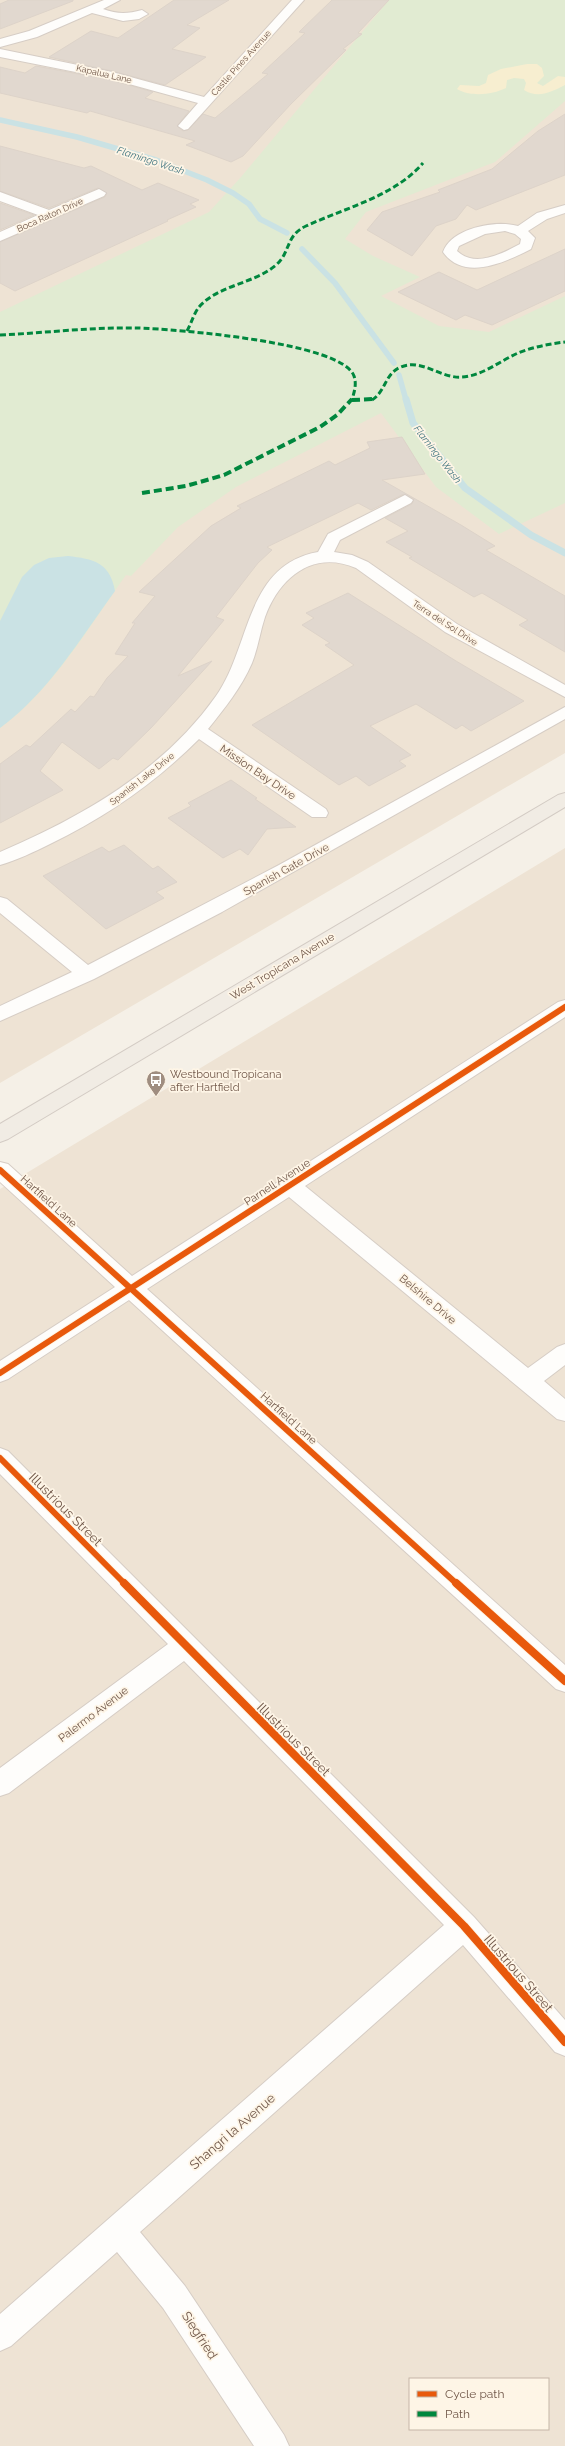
<svg xmlns="http://www.w3.org/2000/svg" width="565" height="2446" viewBox="0 0 565 2446" font-family="Raleway,sans-serif">
<style>
.residential{fill:#eee3d4;fill-rule:evenodd}
.green{fill:#e1ebd2}
.sand{fill:#f7eed0}
.water{fill:#cae2e4}
.lines{fill:none;stroke-linecap:round;stroke-linejoin:round}
.stream-far1{stroke:#cae2e4;stroke-width:5.5}
.stream{stroke:#cae2e4;stroke-width:7}
.building{fill:#e1d8cf;stroke:#ddd3c9}
.minor-casing{stroke:#d6cdc5;stroke-width:2}
.major-casing{stroke:#d3cbc4;stroke-width:2}
.minor{fill:#fefdfb;fill-rule:evenodd}
.major{fill:#f1ece4;fill-rule:evenodd}
.quiet-far1{stroke:#00873e;stroke-width:3;stroke-dasharray:6 3;stroke-linecap:butt}
.quiet{stroke:#00873e;stroke-width:4;stroke-dasharray:8 4;stroke-linecap:butt}
.cycleway-far1-casing{stroke:#fef5e6;stroke-width:8}
.cycleway-casing{stroke:#fef5e6;stroke-width:10}
.cycleway-far1{stroke:#e8590c;stroke-width:6}
.cycleway{stroke:#e8590c;stroke-width:8}
.labels{text-anchor:middle;stroke-width:3.5;stroke-linejoin:round;paint-order:stroke}
.far-street-label{font-size:9px;fill:#705749;stroke:#fef5e6}
.far-water-label{font-size:10px;font-style:italic;fill:#447883;stroke:#fef5e6}
.street-label{font-size:11px;fill:#705749;stroke:#fef5e6}
.poi-label{font-size:11px;fill:#705749;stroke:#fef5e6;text-anchor:start}
.near-street-label{font-size:13px;fill:#705749;stroke:#fef5e6}
</style>
<rect width="100%" height="100%" fill="#f5f0e7"/>
<g class="residential">
<path d="M 0,0 L 565,0 L 565,753 L 0,1083 Z"/>
<path d="M 565,848 L 565,2446 L 0,2446 L 0,1189 ZM 410,2379 L 548,2379 L 548,2429 L 410,2429 Z"/>
</g>
<path class="green" d="M 389,0 L 565,0 L 565,101 L 495,162 L 366,212 L 345,239 L 373,256 L 420,277 L 381,296 L 439,326 L 489,332 L 565,296 L 565,503 L 499,534 L 436,487 L 381,413 L 236,487 L 178,527 L 131,576 L 126,575 C 88,628 53,689 0,728 L 0,312 L 209,212 L 241,177 Z"/>
<path class="sand" d="M 527,64 L 537,64 L 542,68 L 544,76 L 537,83 L 543,86 L 558,76 L 565,77 L 565,85 C 551,92 538,99 524,90 L 526,83 L 524,79 L 514,78 L 507,80 L 506,88 C 492,95 470,97 457,89 L 460,85 L 479,86 L 486,83 L 488,75 L 501,69 Z"/>
<path class="water" d="M 68,556 C 93,559 110,562 115,591 C 80,639 48,693 0,728 L 0,621 L 22,577 L 34,565 L 49,558 Z"/>
<g class="lines">
<g class="stream-far1">
<path d="M 0,120 L 77,137 L 156,160 L 207,180 L 233,193 L 249,204 L 260,219 L 287,233"/>
<path d="M 302,249 L 335,283 L 394,363"/>
<path d="M 399,375 L 406,400"/>
</g>
<path class="stream" d="M 406,399 L 413,423 L 465,488 L 531,535 L 565,553"/>
</g>
<g class="building">
<path d="M 9,0 L 73,0 L 73,1 L 0,29 L 0,4 Z"/>
<path d="M 174,0 L 229,0 L 187,25 L 200,28 L 172,49 L 206,57 L 165,85 L 112,71 L 49,57 L 91,31 L 118,38 Z"/>
<path d="M 332,0 L 389,0 L 358,33 L 362,34 L 343,49 L 346,50 L 291,104 L 243,156 L 231,162 L 186,145 L 195,141 L 90,111 L 87,113 L 0,93 L 0,67 L 25,73 L 36,66 L 111,80 L 153,92 L 145,98 L 189,111 L 177,126 L 183,131 L 188,130 L 203,114 L 215,118 L 268,74 L 262,73 L 305,33 L 299,32 Z"/>
<path d="M 565,114 L 565,175 L 476,210 L 467,205 L 456,219 L 436,226 L 412,256 L 367,230 L 382,212 L 440,192 L 438,190 L 492,169 L 538,131 Z"/>
<path d="M 0,146 L 84,168 L 91,166 L 142,190 L 158,183 L 199,200 L 190,204 L 196,207 L 167,220 L 168,221 L 15,291 L 0,283 L 0,242 L 105,197 L 107,193 L 98,188 L 49,208 L 0,191 Z"/>
<path d="M 0,203 L 34,215 L 0,230 Z"/>
<path d="M 565,249 L 565,291 L 492,325 L 465,315 L 456,320 L 398,292 L 439,272 L 477,290 Z"/>
<path d="M 402,437 L 425,474 L 382,480 L 461,525 L 495,546 L 486,550 L 565,596 L 565,652 L 519,625 L 528,620 L 482,593 L 474,597 L 409,558 L 412,557 L 386,542 L 408,531 L 385,518 L 412,504 L 414,499 L 404,494 L 371,510 L 358,503 L 267,547 L 272,550 L 258,563 L 216,617 L 224,620 L 178,676 L 212,661 L 151,728 L 118,760 L 113,758 L 99,769 L 62,742 L 40,771 L 63,790 L 0,823 L 0,764 L 26,745 L 30,747 L 71,709 L 75,712 L 90,696 L 94,697 L 107,678 L 128,656 L 115,654 L 135,623 L 132,623 L 155,596 L 139,592 L 211,526 L 241,508 L 237,506 L 329,461 L 335,465 L 370,448 L 367,442 Z"/>
<path d="M 348,593 L 456,661 L 524,701 L 471,731 L 462,725 L 456,729 L 416,704 L 370,726 L 411,755 L 399,761 L 406,766 L 369,786 L 356,776 L 339,785 L 252,725 L 354,665 L 325,645 L 330,643 L 302,625 L 314,618 L 306,613 Z"/>
<path d="M 231,780 L 257,798 L 255,799 L 296,827 L 267,829 L 248,855 L 240,849 L 223,858 L 168,818 L 191,806 L 188,803 Z"/>
<path d="M 124,845 L 153,869 L 158,866 L 177,882 L 156,892 L 164,898 L 106,929 L 43,876 L 102,847 L 109,852 Z"/>
</g>
<g class="lines">
<defs>
<g id="minor">
<path d="M 104,0 L 120,0 L 103,9 C 117,14 127,14 142,10 L 148,14 L 139,19 L 123,21 L 92,13 L 37,37 L 0,47 L 0,39 L 29,31 Z"/>
<path d="M 292,0 L 304,0 L 188,129 L 184,130 L 178,126 L 198,103 L 111,79 L 0,57 L 0,49 L 112,72 L 204,97 Z"/>
<path d="M 99,189 L 106,193 L 104,196 L 0,241 L 0,232 L 38,215 L 0,201 L 0,192 L 49,210 Z"/>
<path d="M 565,205 L 565,213 L 547,219 L 528,231 L 535,238 L 531,249 C 506,262 464,282 443,252 C 452,228 495,220 518,226 L 537,213 ZM 505,231 L 515,234 L 521,239 L 520,244 C 501,254 475,268 457,251 L 459,246 L 485,234 Z"/>
<path d="M 405,495 L 413,500 L 411,503 L 340,540 L 334,552 L 352,555 L 368,562 L 457,624 L 565,685 L 565,697 L 445,632 L 356,568 C 314,550 280,576 265,617 C 260,632 258,648 252,663 C 241,688 225,708 208,729 L 326,809 L 328,813 L 326,817 L 312,817 L 199,739 C 155,783 106,817 50,844 C 34,852 17,860 0,865 L 0,852 C 82,817 164,770 216,696 C 251,647 245,565 318,552 L 328,534 Z"/>
<path d="M 565,707 L 565,719 L 222,912 L 94,979 L 0,1021 L 0,1006 L 72,972 L 0,913 L 0,897 L 7,899 L 88,965 L 279,865 Z"/>
<path d="M 565,1000 L 565,1017 L 305,1186 L 528,1368 L 557,1347 L 565,1344 L 565,1365 L 544,1381 L 565,1399 L 565,1421 L 557,1419 L 289,1197 L 147,1289 L 565,1665 L 565,1692 L 556,1689 L 129,1300 L 8,1379 L 0,1382 L 0,1361 L 115,1287 L 0,1182 L 0,1162 L 8,1164 L 132,1276 L 558,1002 Z"/>
<path d="M 0,1448 L 8,1451 L 474,1917 L 565,2020 L 565,2056 L 555,2052 L 463,1945 L 140,2232 L 185,2286 L 284,2435 L 289,2446 L 254,2446 L 163,2308 L 117,2252 L 11,2346 L 0,2351 L 0,2314 L 444,1925 L 184,1661 L 9,1793 L 0,1796 L 0,1768 L 168,1644 L 0,1474 Z"/>
</g>
<path id="major" d="M 565,793 L 565,807 L 8,1139 L 0,1142 L 0,1124 L 558,795 Z"/>
</defs>
<use href="#minor" class="minor-casing"/>
<use href="#major" class="major-casing"/>
<use href="#minor" class="minor"/>
<use href="#major" class="major"/>
<g class="quiet-far1">
<path d="M 187,331 C 191,324 194,313 199,307 C 218,285 254,284 276,265 C 291,252 285,236 306,226 C 345,208 395,196 423,163"/>
<path d="M 0,335 C 45,333 91,327 137,328 C 173,329 342,342 354,376 C 357,385 354,392 352,400"/>
<path d="M 372,400 C 386,391 385,373 401,367 C 422,358 441,379 462,377 C 482,376 500,361 518,353 C 533,347 549,344 565,342"/>
</g>
<g class="quiet">
<path d="M 352,400 L 374,399"/>
<path d="M 142,493 L 186,486 L 224,475 L 320,427 L 337,415 L 352,399"/>
</g>
<defs>
<g id="cycleway-far1">
<path d="M 0,1170 L 457,1584"/>
<path d="M 0,1373 L 565,1007"/>
<path d="M 0,1458 L 125,1584"/>
</g>
<g id="cycleway">
<path d="M 124,1583 L 464,1926 L 565,2042"/>
<path d="M 456,1583 L 565,1681"/>
</g>
</defs>
<use href="#cycleway-far1" class="cycleway-far1-casing"/>
<use href="#cycleway" class="cycleway-casing"/>
<use href="#cycleway-far1" class="cycleway-far1"/>
<use href="#cycleway" class="cycleway"/>
</g>
<defs>
<symbol id="bus-pin" viewBox="-11 -11 22 30"><path d="M0 17L-7.5 6A9.5 9.5 0 1 1 7.5 6Z" fill="#9f8d80" stroke="#fef5e6"/><path d="M-5-6H5V4H4V6H2V4H-2V6H-4V4H-5ZM-3.5-4V0h7V-4ZM-3.5 1.2v1.5H-2V1.2ZM2 1.2v1.5H3.5V1.2Z" fill="#fff"/></symbol>
</defs>
<g fill-rule="evenodd">
<use href="#bus-pin" x="145" y="1069" width="22" height="30"/>
</g>
<g class="labels">
<g class="far-street-label">
<text transform="translate(241 63) rotate(-48)" y="3">Castle Pines Avenue</text>
<text transform="translate(104 74) rotate(13)" y="3">Kapalua Lane</text>
<text transform="translate(50 215) rotate(-24)" y="3">Boca Raton Drive</text>
<text transform="translate(445 623) rotate(33)" y="3">Terra del Sol Drive</text>
<text transform="translate(142 779) rotate(-38)" y="3">Spanish Lake Drive</text>
</g>
<g class="far-water-label">
<text transform="translate(151 160) rotate(18)" y="4">Flamingo Wash</text>
<text transform="translate(438 454) rotate(52)" y="4">Flamingo Wash</text>
</g>
<g class="street-label">
<text transform="translate(258 772) rotate(34)" y="4">Mission Bay Drive</text>
<text transform="translate(286 869) rotate(-29)" y="4">Spanish Gate Drive</text>
<text transform="translate(282 966) rotate(-31)" y="4">West Tropicana Avenue</text>
<text transform="translate(277 1182) rotate(-33)" y="4">Parnell Avenue</text>
<text transform="translate(49 1201) rotate(42)" y="4">Hartfield Lane</text>
<text transform="translate(428 1299) rotate(40)" y="4">Belshire Drive</text>
<text transform="translate(289 1418) rotate(42)" y="4">Hartfield Lane</text>
<text transform="translate(93 1714) rotate(-37)" y="4">Palermo Avenue</text>
</g>
<g class="poi-label">
<text x="170" y="1078">Westbound Tropicana<tspan x="170" dy="13">after Hartfield</tspan></text>
</g>
<g class="near-street-label">
<text transform="translate(66 1509) rotate(45)" y="5">Illustrious Street</text>
<text transform="translate(294 1739) rotate(45)" y="5">Illustrious Street</text>
<text transform="translate(519 1973) rotate(49)" y="5">Illustrious Street</text>
<text transform="translate(232 2131) rotate(-41)" y="5">Shangri la Avenue</text>
<text transform="translate(200 2335) rotate(57)" y="5">Siegfried</text>
</g>
</g>
<rect x="409" y="2378" width="140" height="52" fill="#fef5e6" stroke="#c5b6a7"/>
<rect x="417" y="2391" width="20" height="6" fill="#e8590c" stroke="#c5b6a7"/>
<text x="445" y="2398" font-size="12" fill="#705749">Cycle path</text>
<rect x="417" y="2411" width="20" height="6" fill="#00873e" stroke="#c5b6a7"/>
<text x="445" y="2418" font-size="12" fill="#705749">Path</text>
</svg>
